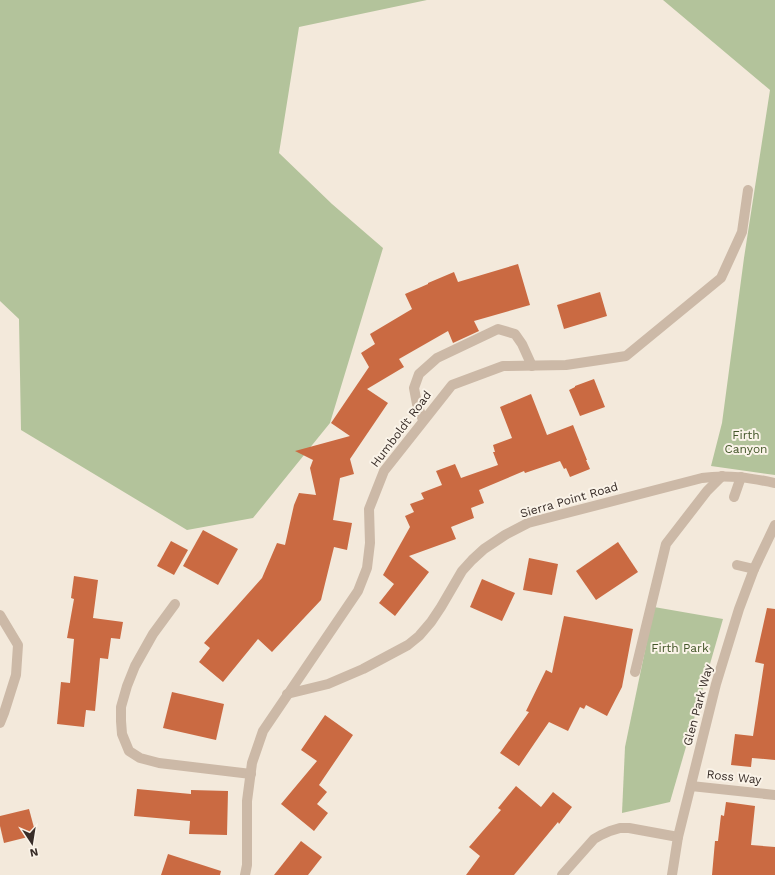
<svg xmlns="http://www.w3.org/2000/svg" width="775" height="875" viewBox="0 0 775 875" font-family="'Work Sans',sans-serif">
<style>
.green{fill:#b3c39b}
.building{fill:#ca6a42}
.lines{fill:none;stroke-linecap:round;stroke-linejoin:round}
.service{stroke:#ccb9a7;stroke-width:10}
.minor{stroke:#ccb9a7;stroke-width:10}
.labels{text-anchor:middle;stroke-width:4;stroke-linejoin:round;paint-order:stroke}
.street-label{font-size:12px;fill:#382d28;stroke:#faf3e8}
.park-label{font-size:12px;fill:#44572a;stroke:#faf3e8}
</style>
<rect width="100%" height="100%" fill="#f3e9db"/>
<g class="green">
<path d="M 0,0 L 427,0 L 299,27 L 279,153 L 332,204 L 383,248 L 330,423 L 253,518 L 187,530 L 21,430 L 19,319 L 0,301 Z"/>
<path d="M 663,0 L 775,0 L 775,475 L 711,466 L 722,423 L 744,258 L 770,90 Z"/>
<path d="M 654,607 L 723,619 L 670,802 L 622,813 L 625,747 Z"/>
</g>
<g class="building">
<path d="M 518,264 L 530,305 L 474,321 L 479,331 L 453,343 L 448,331 L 399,359 L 404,367 L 367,389 L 388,403 L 350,459 L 354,474 L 340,478 L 333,520 L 352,523 L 347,550 L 334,547 L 321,600 L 272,652 L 258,639 L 223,682 L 199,662 L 210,648 L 204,643 L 262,578 L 277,543 L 285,545 L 294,505 L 299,493 L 316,495 L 310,468 L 313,460 L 295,451 L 350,436 L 331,423 L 369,367 L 361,353 L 375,344 L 370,334 L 412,309 L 405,294 L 428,284 L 428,283 L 454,272 L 458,282 Z"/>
<path d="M 600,292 L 607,316 L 564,329 L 557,305 Z"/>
<path d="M 594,379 L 605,407 L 580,416 L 569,390 L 575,387 L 575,386 Z"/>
<path d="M 531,394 L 547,435 L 573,425 L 587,460 L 586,460 L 590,469 L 570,477 L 566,468 L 564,469 L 560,461 L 525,473 L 524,471 L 479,490 L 484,503 L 471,508 L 474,518 L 451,527 L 456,539 L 409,556 L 429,572 L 395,616 L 379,603 L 394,584 L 383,575 L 410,527 L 405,516 L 414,512 L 410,504 L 424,499 L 421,493 L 442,485 L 436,471 L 455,464 L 461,478 L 498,465 L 493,452 L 495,452 L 493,445 L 512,438 L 500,407 Z"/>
<path d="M 203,530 L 238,549 L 218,585 L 183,566 Z"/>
<path d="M 171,541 L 188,550 L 174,575 L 157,566 Z"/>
<path d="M 618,542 L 638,572 L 596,600 L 576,571 Z"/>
<path d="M 529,558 L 558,564 L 552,595 L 523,590 Z"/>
<path d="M 74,576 L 98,580 L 93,618 L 123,622 L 120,639 L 111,638 L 108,659 L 100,658 L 95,711 L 86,710 L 84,727 L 57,724 L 61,682 L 70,683 L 74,639 L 67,638 L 74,599 L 71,598 Z"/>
<path d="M 482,579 L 515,593 L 502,621 L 470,607 Z"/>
<path d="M 767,608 L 775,609 L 775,760 L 752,758 L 751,767 L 731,765 L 735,734 L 753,736 L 764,664 L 755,662 Z"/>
<path d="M 564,616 L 633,629 L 622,687 L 607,716 L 586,705 L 584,709 L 580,707 L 568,731 L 549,722 L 519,766 L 500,753 L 529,712 L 526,711 L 546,670 L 552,673 Z"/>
<path d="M 172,692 L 224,704 L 216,740 L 163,728 Z"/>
<path d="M 325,715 L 353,735 L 319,785 L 327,792 L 317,804 L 328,813 L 314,831 L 281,804 L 317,761 L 301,750 Z"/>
<path d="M 516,786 L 541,807 L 553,792 L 572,807 L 559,824 L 558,822 L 514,875 L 466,875 L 480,856 L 469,847 L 501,810 L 498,808 Z"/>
<path d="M 137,789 L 191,794 L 191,790 L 228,791 L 227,835 L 189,834 L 190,821 L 134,816 Z"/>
<path d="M 726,802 L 755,806 L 751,845 L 775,847 L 775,875 L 712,875 L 715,841 L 718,841 L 721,815 L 724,816 Z"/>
<path d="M 29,809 L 36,835 L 4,843 L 0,826 L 0,816 Z"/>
<path d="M 301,841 L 322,857 L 308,875 L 274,875 Z"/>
<path d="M 168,854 L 221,871 L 220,875 L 161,875 Z"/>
</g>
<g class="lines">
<g class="service">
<path d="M 423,420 L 417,404 L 414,388 L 419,374 L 437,358 L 498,329 L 515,334 L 522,344 L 532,366"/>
<path d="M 734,497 L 741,477"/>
<path d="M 737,565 L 754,569"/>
<path d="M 635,672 L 666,544 L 707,491 L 722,476"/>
</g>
<g class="minor">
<path d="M 175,604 L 153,634 L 135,666 L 127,686 L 121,707 L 121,721 L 122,734 L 129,751 L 140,758 L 159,763 L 251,774"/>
<path d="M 0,615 L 18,645 L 16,675 L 4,713 L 0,723"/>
<path d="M 287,694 L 328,684 L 363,669 L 408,645 L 419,636 L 431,622 L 441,607 L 462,571 L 472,560 L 484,549 L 505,535 L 528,523 L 702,478 C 727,474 751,478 775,483"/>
<path d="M 691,786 L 775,795"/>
<path d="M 245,875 L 247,865 L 247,801 L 252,763 L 263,731 L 358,591 L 367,568 L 370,543 L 369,509 L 384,471 L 452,385 L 503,366 L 566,365 L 626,356 L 721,278 L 742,232 L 748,190"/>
<path d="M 562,875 L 594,839 L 601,835 L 610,831 L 620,828 L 629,828 L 678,837"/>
<path d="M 672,875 L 678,837 L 716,684 L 739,609 L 754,569 L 775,525"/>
</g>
</g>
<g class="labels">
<g class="street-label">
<text transform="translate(401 429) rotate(-53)" y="4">Humboldt Road</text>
<text transform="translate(569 500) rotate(-16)" y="4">Sierra Point Road</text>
<text transform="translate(698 705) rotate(-75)" y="4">Glen Park Way</text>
<text transform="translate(734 777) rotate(6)" y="4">Ross Way</text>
</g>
<g class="park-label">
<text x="746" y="439">Firth<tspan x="746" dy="14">Canyon</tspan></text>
<text x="680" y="652">Firth Park</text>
</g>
</g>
<g transform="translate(32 843) rotate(168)" stroke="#faf3e8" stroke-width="3" paint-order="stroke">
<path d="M0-3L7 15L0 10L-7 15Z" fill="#382d28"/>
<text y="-6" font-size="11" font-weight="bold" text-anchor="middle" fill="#382d28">N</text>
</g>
</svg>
